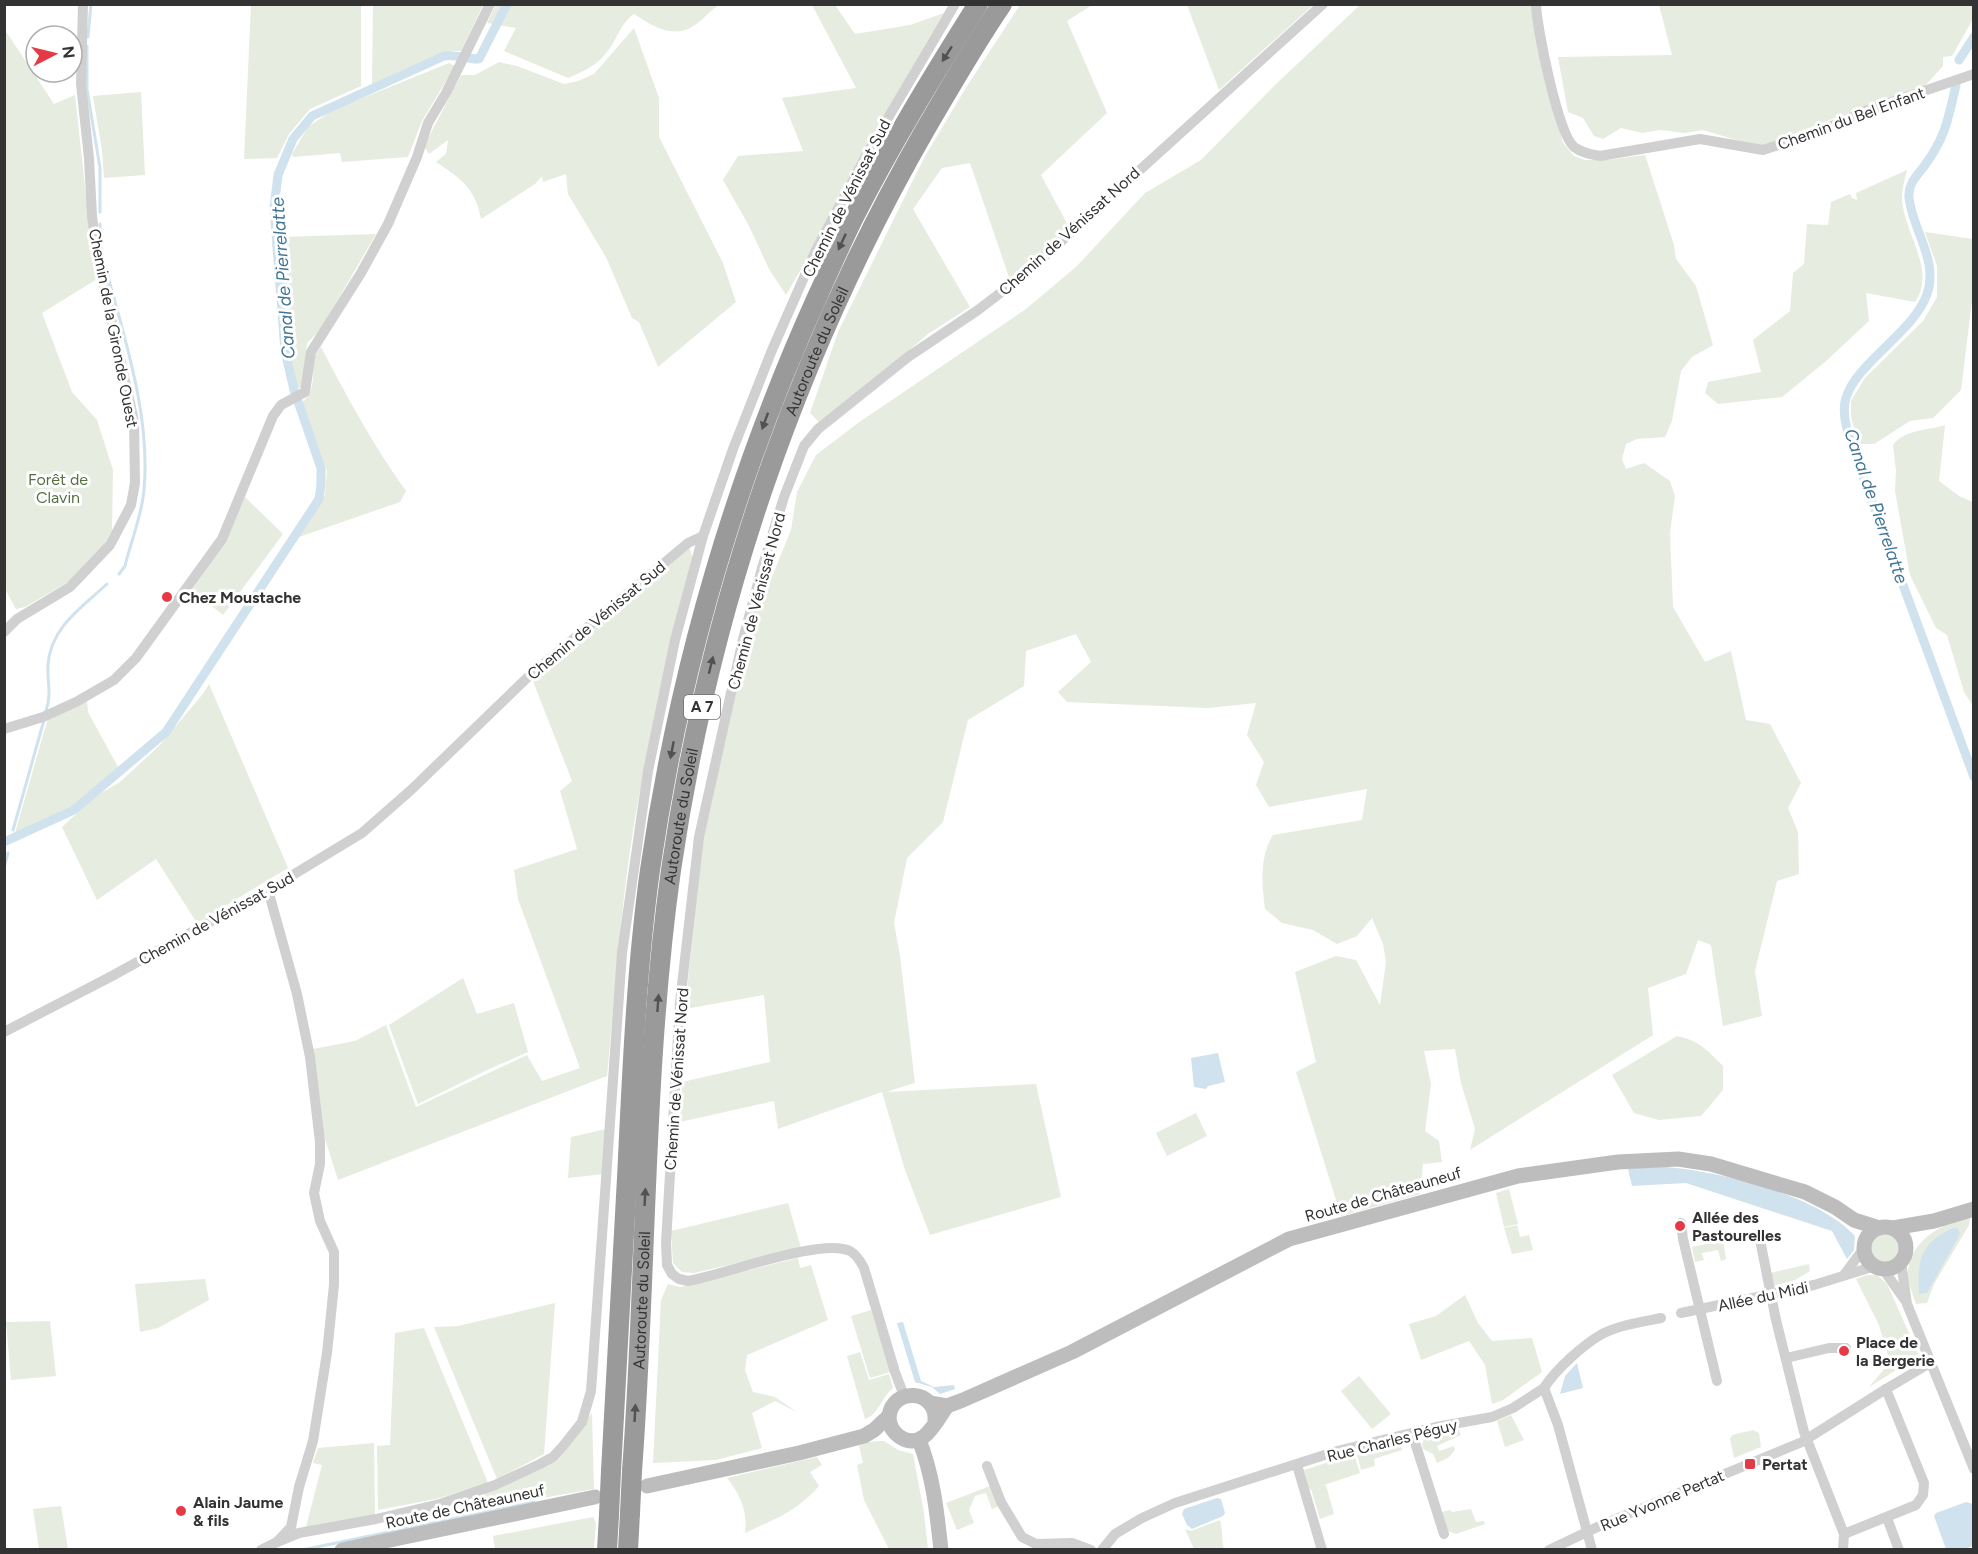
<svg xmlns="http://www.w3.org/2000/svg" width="1978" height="1554" viewBox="0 0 1978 1554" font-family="Figtree,sans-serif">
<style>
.green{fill:#e6ecdf}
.water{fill:#cfe2ee}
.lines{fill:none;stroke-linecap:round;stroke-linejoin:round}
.stream{stroke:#cfe2ee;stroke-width:3}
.canal{stroke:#cfe2ee;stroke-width:9}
.street{stroke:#d0d0d0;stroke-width:10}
.secondary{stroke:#bdbdbd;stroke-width:15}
.highway{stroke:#9a9a9a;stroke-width:20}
.highway-bridge{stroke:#9a9a9a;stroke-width:20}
.oneway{fill:#525252}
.poi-dot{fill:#e63946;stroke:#fff;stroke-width:2}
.labels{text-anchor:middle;stroke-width:6;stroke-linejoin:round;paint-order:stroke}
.shield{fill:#fff;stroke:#707070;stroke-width:1.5}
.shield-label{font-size:15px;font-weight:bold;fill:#333}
.street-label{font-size:16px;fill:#333;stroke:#fff}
.park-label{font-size:16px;fill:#56703f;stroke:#fff}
.poi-label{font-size:16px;font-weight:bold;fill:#333;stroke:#fff;text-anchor:start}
.water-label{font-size:18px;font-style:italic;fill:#3f7597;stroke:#fff}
</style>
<rect width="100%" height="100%" fill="#fff"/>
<g class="green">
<path d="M 251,5 L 361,5 L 361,86 L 310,109 L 289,134 L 277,158 L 244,159 Z"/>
<path d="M 373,5 L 483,5 L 461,51 L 451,51 L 372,85 Z"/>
<path d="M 496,5 L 496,4 L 718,5 C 709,12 698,25 688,29 C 667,37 650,24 634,14 C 622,22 618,36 610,48 C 599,64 585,71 568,78 L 504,51 L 516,28 L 487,23 Z"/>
<path d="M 812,5 L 835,5 L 855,34 L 910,25 L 944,13 C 888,105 841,202 786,295 L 769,269 L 749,226 L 723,180 L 738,156 L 803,151 L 782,98 L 856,88 Z"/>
<path d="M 1020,5 L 1092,5 L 1067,21 L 1107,113 L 1041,175 L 1070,229 L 1010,280 L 970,163 L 942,168 L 913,209 L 970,307 L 928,334 L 883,373 L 820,423 L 810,413 L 838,332 L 924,158 L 967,86 Z"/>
<path d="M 1187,5 L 1313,5 L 1219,90 Z"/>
<path d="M 1360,5 L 1534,5 L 1555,112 L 1563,143 L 1574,156 L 1585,160 L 1608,160 L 1645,155 L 1674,245 L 1676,259 L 1696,286 L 1713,345 L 1692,357 L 1681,371 L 1672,421 L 1665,437 L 1637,439 L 1626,444 L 1622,459 L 1626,469 L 1644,463 L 1670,481 L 1675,496 L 1670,533 L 1673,607 L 1705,662 L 1731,651 L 1746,720 L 1770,724 L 1801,783 L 1788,808 L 1798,832 L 1799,874 L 1777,881 L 1755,971 L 1762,1016 L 1723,1026 L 1711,945 L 1698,940 L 1686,974 L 1648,988 L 1653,1035 L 1470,1150 L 1475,1129 L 1461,1083 L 1455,1049 L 1424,1051 L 1431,1084 L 1425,1131 L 1439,1141 L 1442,1162 L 1423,1164 L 1420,1194 L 1341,1216 L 1296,1072 L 1316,1062 L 1295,972 L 1336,956 L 1356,960 L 1380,1005 L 1386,962 L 1383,944 L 1372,918 L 1357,936 L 1337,944 L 1313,930 L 1282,923 L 1265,909 C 1262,884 1259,858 1273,835 L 1362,820 L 1367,789 L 1269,807 L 1256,785 L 1264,762 L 1247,735 L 1256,703 L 1208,708 L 1067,702 L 1058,692 L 1091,662 L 1076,634 L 1026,651 L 1024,686 L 968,720 L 943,822 L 907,858 L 894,923 L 900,956 L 915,1083 L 886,1092 L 1036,1084 L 1061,1197 L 930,1235 L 905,1170 L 882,1092 L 778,1129 L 774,1101 L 680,1122 L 682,1082 L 770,1062 L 764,995 L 685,1009 L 703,837 L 754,610 L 769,584 L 791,530 L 797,492 L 816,455 L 858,423 L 1026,309 L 1077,266 L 1145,193 L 1201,160 L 1275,85 Z"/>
<path d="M 1659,5 L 1973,5 L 1973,19 L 1952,56 L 1943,57 L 1943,66 L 1924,87 L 1878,101 L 1768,144 L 1761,146 L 1753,145 L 1703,130 L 1685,133 L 1660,130 L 1642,133 L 1621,128 L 1603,139 L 1594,136 L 1583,118 L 1568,112 L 1558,57 L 1672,55 Z"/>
<path d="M 634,28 L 659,98 L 659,137 L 723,263 L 736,302 L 658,367 L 639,322 L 632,318 L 606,257 L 568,194 L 566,174 L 543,182 L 542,176 L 535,184 L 481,219 C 475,187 461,179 436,162 L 446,154 L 448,140 L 429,154 L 424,146 L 461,75 L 475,75 L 499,62 L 517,66 L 564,84 L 578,81 L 594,74 Z"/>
<path d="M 5,30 L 54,104 L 75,95 L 93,260 L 97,279 L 42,313 L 72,392 L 97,420 L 113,470 L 112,530 L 100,552 L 70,581 L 25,607 L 16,609 L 5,589 Z"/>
<path d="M 449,63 L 455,66 L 422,121 L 408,157 L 342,162 L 340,153 L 293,157 L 292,154 L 308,127 L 333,110 Z"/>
<path d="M 141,92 L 145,175 L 104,178 L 102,150 L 93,96 Z"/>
<path d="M 1907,170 C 1905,178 1903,186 1902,194 C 1900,228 1938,269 1915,302 L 1866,293 L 1869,321 L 1825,362 L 1782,397 L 1718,404 L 1705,393 L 1708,382 L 1761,372 L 1753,340 L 1790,311 L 1793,273 L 1804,264 L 1807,224 L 1828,225 L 1831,202 L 1850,194 L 1852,198 L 1857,200 L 1856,193 Z"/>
<path d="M 1925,232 L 1973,239 L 1973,293 L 1961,390 L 1933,418 L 1910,421 L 1874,444 L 1858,444 L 1851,416 L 1851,401 L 1865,378 L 1923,321 L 1937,297 L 1937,266 Z"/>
<path d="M 376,234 L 320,330 L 307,343 L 302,388 L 297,388 L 287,343 L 281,237 Z"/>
<path d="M 321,347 C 347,397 373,445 406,491 L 400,502 L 299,537 L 325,495 L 327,471 L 302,402 C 316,392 312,376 314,360 C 315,355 318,351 321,347 Z"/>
<path d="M 1945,425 L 1939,481 L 1959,496 L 1973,502 L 1973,706 L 1964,692 L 1947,635 L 1936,628 L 1910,575 L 1895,491 L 1896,471 L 1893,445 C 1905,429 1927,431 1945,425 Z"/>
<path d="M 245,497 L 283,534 L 223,615 L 192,590 L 224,543 Z"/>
<path d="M 689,545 L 694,563 C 673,652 647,741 633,831 C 620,912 615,994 607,1076 L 338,1180 L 320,1123 L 313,1049 L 355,1041 L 386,1025 L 416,1107 L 527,1055 L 542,1081 L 580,1068 L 518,899 L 514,870 L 577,849 L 560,791 L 572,781 L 533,681 Z"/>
<path d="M 209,684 L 288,868 L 197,923 L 156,859 L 97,900 L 62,827 L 96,796 L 120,782 L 158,747 L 202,695 Z"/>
<path d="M 87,701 L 88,712 L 118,767 L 73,808 L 15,833 L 48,718 Z"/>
<path d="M 463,978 L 477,1014 L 514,1003 L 528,1052 L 487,1070 L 418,1104 L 389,1025 Z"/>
<path d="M 1677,1036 C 1700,1041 1707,1050 1723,1066 L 1723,1090 L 1701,1116 L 1659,1120 L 1634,1113 L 1612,1075 Z"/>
<path d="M 1196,1113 L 1207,1136 L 1167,1156 L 1156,1133 Z"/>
<path d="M 606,1129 L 604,1174 L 568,1178 L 571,1137 Z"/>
<path d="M 1509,1189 L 1518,1224 L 1504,1227 L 1496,1193 Z"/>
<path d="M 788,1203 L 801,1248 L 694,1273 L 682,1272 L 673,1263 L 671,1231 Z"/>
<path d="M 1970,1218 L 1969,1225 L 1934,1284 L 1927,1303 L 1916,1304 C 1913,1295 1909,1285 1908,1276 C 1907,1243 1941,1222 1970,1218 Z"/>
<path d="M 1517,1225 L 1520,1237 L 1529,1235 L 1533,1250 L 1512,1254 L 1504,1228 Z"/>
<circle cx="1885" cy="1247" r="15"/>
<path d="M 1723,1240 L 1726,1259 L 1721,1261 L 1718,1250 L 1702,1253 L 1704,1260 L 1695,1262 L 1692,1247 Z"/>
<path d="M 798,1258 L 800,1268 L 811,1265 L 828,1320 L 747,1355 L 745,1370 L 753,1392 L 775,1397 L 797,1412 L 775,1401 L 752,1413 L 762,1448 L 716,1460 L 653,1463 L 661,1300 L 668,1284 L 680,1287 Z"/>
<path d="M 1809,1264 L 1810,1271 L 1795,1280 L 1773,1286 L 1770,1273 Z"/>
<path d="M 1867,1275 L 1877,1275 L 1887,1284 L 1918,1353 L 1917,1357 L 1869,1387 L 1890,1362 L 1879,1325 L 1856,1279 Z"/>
<path d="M 205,1279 L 209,1300 L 158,1328 L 140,1332 L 135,1284 Z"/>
<path d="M 1465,1295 L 1478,1323 L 1492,1341 L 1532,1338 L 1542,1372 L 1503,1400 L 1492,1404 L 1485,1365 L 1469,1341 L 1421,1360 L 1409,1324 L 1436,1316 Z"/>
<path d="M 555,1303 L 544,1454 L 497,1479 L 434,1327 L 458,1326 Z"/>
<path d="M 871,1310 L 891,1372 L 870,1378 L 851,1316 Z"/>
<path d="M 50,1321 L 56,1376 L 11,1380 L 6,1322 Z"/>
<path d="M 424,1328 L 488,1483 L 436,1499 L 378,1510 L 377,1446 L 390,1445 L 395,1333 Z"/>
<path d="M 860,1352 L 869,1380 L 889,1374 L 893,1388 C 881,1398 879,1414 865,1419 L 847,1356 Z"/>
<path d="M 1359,1376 L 1391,1414 L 1372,1429 L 1341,1391 Z"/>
<path d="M 592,1413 L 594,1489 L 480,1509 L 477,1497 L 547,1466 L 557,1459 Z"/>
<path d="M 1511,1415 L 1524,1440 L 1505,1447 L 1497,1421 Z"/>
<path d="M 1459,1430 L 1461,1435 L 1437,1446 L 1439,1451 L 1454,1446 L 1455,1450 L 1448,1458 L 1437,1463 L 1433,1454 L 1423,1449 L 1422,1444 L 1425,1437 Z"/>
<path d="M 1753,1430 L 1759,1433 L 1761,1447 L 1734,1458 L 1730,1439 L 1732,1435 Z"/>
<path d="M 884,1441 L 898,1450 L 913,1454 L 924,1513 L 928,1549 L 889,1549 L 864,1500 L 857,1465 L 863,1463 L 859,1446 L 865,1442 Z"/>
<path d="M 374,1443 L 375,1516 L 306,1527 L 322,1465 L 313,1463 L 318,1448 Z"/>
<path d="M 1401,1445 L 1402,1450 L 1374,1459 L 1375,1466 L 1361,1470 L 1357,1455 Z"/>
<path d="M 1354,1454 L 1360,1473 L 1321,1486 L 1326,1485 L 1334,1514 L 1320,1519 L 1311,1489 L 1309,1490 L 1304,1470 Z"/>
<path d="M 817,1457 L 822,1465 L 810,1472 L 819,1486 C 796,1512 775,1519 745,1533 C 748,1512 740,1494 727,1478 Z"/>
<path d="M 990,1486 L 999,1506 L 992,1509 L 986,1493 L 975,1496 L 969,1510 L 974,1523 L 957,1530 L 946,1503 Z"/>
<path d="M 61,1506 L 68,1549 L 39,1549 L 33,1509 Z"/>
<path d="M 1471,1509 L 1476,1522 L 1484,1521 L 1485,1524 L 1456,1534 L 1448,1531 L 1442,1512 L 1450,1510 L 1452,1512 Z"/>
<path d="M 593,1517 L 596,1523 L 594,1549 L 495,1549 L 493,1536 Z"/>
<path d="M 1220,1520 C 1223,1531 1221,1539 1224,1549 L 1194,1549 L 1185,1529 L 1191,1531 Z"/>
</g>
<g class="water">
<path d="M 1218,1053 L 1225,1082 L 1208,1086 L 1206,1089 L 1194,1087 L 1191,1058 Z"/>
<path d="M 1650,1166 C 1708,1168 1814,1192 1855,1236 L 1854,1250 L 1847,1259 L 1832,1231 L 1686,1183 L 1632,1186 L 1628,1169 Z"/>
<path d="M 1953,1228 L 1958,1229 L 1960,1234 L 1927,1293 L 1919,1294 C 1917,1261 1920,1243 1953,1228 Z"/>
<path d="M 903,1322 L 921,1381 L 934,1387 L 954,1385 L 955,1389 L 940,1394 L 932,1387 L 915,1382 L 897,1323 Z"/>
<path d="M 1577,1363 L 1583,1388 L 1560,1394 L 1565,1376 Z"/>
<path d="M 1217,1498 L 1221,1499 L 1225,1513 L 1223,1516 L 1192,1529 L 1187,1525 L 1182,1514 L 1184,1509 Z"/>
<path d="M 1966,1502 L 1973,1504 L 1973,1546 L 1965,1549 L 1946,1549 L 1934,1516 L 1936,1513 Z"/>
</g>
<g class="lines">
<g class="stream">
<path d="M 88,37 L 91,4"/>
<path d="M 87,46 L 87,89 L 100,168 L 100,212"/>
<path d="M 100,224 L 102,253"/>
<path d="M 104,261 C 123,335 151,413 144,490 C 142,515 131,541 125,566 L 119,574"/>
<path d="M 46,711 C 52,692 47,683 48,665 C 50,628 82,607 107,584"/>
<path d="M 13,830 L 44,720"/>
<path d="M 4,868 L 8,853"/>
<path d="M 302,1550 L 534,1502"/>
</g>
<g class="canal">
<path d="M 1959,60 L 1974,37"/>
<path d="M 1956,85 C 1948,119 1946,136 1925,165 C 1917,176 1908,183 1909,197 C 1912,230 1939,260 1927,294 C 1914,332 1856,363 1846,398 C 1841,413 1848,433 1852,447 L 1974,777"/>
<path d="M 4,842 L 74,810 L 166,732 L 319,499 L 321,485 L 321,468 L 294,390 L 285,351 L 274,208 L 278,175 L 293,139 L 312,116 L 444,56 C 457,54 466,59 479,59 L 507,4"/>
</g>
<g class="street">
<path d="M 1536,4 C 1537,29 1558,133 1574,147 C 1582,153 1590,154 1600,156 L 1700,139 L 1763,150 L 1813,134 L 1865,111 L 1974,74"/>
<path d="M 4,632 L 17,619 L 70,587 L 110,545 L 131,505 L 135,483 L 134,421 L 97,255 L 92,216 L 89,158 L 81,84 L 83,4"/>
<path d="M 4,729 L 43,717 L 76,702 L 114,680 L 136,658 L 222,539 L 273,416 L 281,405 L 305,392 L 311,352 L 361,273 L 388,224 L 417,157 L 428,123 L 446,93 L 490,4"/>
<path d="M 4,1032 L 112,976 L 268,890 L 362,833 L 411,790 L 528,677 L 688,543 L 703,536 L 733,449 L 772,350 L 816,250 L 868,152 L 955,4"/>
<path d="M 1681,1223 L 1683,1239 L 1717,1381"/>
<path d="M 1760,1240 L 1776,1320 L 1804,1432 L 1844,1534 L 1916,1505 L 1923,1495 L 1924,1483 L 1886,1389"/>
<path d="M 1901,1262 L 1907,1304 L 1974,1469"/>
<path d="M 1883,1269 L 1905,1300"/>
<path d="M 1844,1275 L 1864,1248"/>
<path d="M 1681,1313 L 1814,1285 L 1875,1266"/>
<path d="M 1786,1358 L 1829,1348 L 1846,1348"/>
<path d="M 1544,1388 C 1556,1369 1583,1345 1602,1334 C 1620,1325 1641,1322 1661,1318"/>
<path d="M 904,1396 L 895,1372 L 864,1268 C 861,1262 857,1255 850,1251 C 822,1237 723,1275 688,1281 L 679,1279 L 672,1274 L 667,1265 L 666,1243 L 680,1002 L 699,837 L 743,639 L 762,568 L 784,497 L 804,446 L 818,429 L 908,357 L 978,310 L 1024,275 L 1323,4"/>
<path d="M 1412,1433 L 1444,1534"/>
<path d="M 1297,1465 L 1322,1550"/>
<path d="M 987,1466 L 1001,1502 L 1022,1537 L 1036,1544 L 1072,1543 L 1091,1550"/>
<path d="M 1887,1518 L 1899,1550"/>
<path d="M 277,1542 L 299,1533 L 376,1519 L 440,1504 L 495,1485 L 540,1464 L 553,1457 L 563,1446 L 582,1422 L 591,1391 L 622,953 L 648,771 L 675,640 L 703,536"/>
<path d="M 261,1550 L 277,1542 L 291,1527 L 299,1487 L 313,1441 L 327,1353 L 334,1285 L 334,1252 L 320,1221 L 314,1193 L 320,1164 L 320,1142 L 310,1057 L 297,994 L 268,890"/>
<path d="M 1102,1550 L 1115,1534 L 1142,1518 L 1175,1503 L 1337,1451 L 1436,1427 L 1492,1417 L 1513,1408 L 1544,1388 L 1558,1425 L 1592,1550"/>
<path d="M 1549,1550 L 1606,1523 L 1802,1442 L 1886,1389 L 1930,1363"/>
<path d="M 1843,1550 L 1844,1534"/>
</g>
<g class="secondary">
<circle cx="1885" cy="1248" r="21"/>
<path d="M 1893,1228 L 1934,1221 L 1974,1209"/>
<path d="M 930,1403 L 947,1406 L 963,1400 L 1072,1352 L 1289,1239 L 1518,1176 L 1618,1162 L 1678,1159 L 1711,1164 L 1805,1192 L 1835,1207 L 1854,1220 L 1879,1228"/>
<path d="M 935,1422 C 938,1389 892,1386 889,1417 C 889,1425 893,1432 900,1437 C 923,1452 936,1421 947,1406"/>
<path d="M 919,1440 C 933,1474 937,1513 941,1550"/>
<path d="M 647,1486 L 799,1453 L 864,1436 L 874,1430 L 889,1416"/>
<path d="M 342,1550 L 595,1497"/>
</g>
<g class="highway">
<path d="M 611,1471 C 616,1373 622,1276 627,1178 C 632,1076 636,972 650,870 C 679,671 735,478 818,295 C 830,269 841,243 854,217 C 891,144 934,74 978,4"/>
<path id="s1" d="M 632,1471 C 647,1271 643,1069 671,870 C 709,610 794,358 925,130 C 950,87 974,45 1002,4"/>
<path d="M 607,1550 L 609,1515"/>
<path d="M 628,1550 L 630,1513"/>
</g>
<g class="highway-bridge">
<path d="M 630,1513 L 632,1471"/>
<path d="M 609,1515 L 611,1471"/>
</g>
</g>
<defs><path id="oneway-solid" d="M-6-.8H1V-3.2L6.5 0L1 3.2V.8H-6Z" transform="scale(1.5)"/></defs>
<g class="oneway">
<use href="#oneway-solid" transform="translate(947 54) rotate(123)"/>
<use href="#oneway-solid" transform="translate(842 242) rotate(115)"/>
<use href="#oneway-solid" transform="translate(765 421) rotate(110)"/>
<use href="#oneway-solid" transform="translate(711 665) rotate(-76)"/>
<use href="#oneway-solid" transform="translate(672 750) rotate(101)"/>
<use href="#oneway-solid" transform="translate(658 1003) rotate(-86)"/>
<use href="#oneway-solid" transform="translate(645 1197) rotate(-87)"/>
<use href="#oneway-solid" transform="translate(635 1413) rotate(-87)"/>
</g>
<g class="poi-dot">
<circle cx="167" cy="597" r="6"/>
<circle cx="1680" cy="1226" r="6"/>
<circle cx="1844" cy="1351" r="6"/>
<rect x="1744" y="1458" width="12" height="12" rx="3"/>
<circle cx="181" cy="1511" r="6"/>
</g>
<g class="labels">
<rect class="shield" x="684" y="695" width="36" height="24" rx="4.5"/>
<g class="shield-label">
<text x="702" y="712">A 7</text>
</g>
<g class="street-label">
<text transform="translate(1851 118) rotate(-20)" y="6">Chemin du Bel Enfant</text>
<text transform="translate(846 198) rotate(-63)" y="6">Chemin de Vénissat Sud</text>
<text transform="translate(1069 231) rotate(-42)" y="6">Chemin de Vénissat Nord</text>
<text transform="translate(114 328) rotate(79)" y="6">Chemin de la Gironde Ouest</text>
<text dy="6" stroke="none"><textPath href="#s1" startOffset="1143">Autoroute du Soleil</textPath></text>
<text transform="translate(756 601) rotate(-75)" y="6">Chemin de Vénissat Nord</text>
<text transform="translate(596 620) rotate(-40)" y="6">Chemin de Vénissat Sud</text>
<text dy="6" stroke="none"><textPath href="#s1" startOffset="657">Autoroute du Soleil</textPath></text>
<text transform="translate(216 918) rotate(-29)" y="6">Chemin de Vénissat Sud</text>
<text transform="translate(676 1079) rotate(-86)" y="6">Chemin de Vénissat Nord</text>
<text transform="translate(1383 1194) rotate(-16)" y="6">Route de Châteauneuf</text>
<text transform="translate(1763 1296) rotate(-12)" y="6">Allée du Midi</text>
<text dy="6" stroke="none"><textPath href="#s1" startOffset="171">Autoroute du Soleil</textPath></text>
<text transform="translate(1392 1440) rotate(-14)" y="6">Rue Charles Péguy</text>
<text transform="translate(1662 1500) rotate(-23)" y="6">Rue Yvonne Pertat</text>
<text transform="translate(465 1506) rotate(-12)" y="6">Route de Châteauneuf</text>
</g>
<g class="park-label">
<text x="58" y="485">Forêt de<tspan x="58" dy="18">Clavin</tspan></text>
</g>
<g class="poi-label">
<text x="179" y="603">Chez Moustache</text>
<text x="1692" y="1223">Allée des<tspan x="1692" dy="18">Pastourelles</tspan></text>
<text x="1856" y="1348">Place de<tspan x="1856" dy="18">la Bergerie</tspan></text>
<text x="1762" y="1470">Pertat</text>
<text x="193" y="1508">Alain Jaume<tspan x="193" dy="18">&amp; fils</tspan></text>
</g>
<g class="water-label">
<text transform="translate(283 278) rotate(-94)" y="6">Canal de Pierrelatte</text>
<text transform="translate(1876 506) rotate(71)" y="6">Canal de Pierrelatte</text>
</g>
</g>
<rect width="1978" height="1554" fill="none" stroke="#333333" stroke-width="12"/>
<g transform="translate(54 54) rotate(83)"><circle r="28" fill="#ffffff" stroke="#adadad" stroke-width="1.5"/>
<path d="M0-4.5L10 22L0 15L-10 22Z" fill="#e63946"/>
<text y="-9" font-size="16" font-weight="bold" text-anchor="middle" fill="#333333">N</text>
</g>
</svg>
